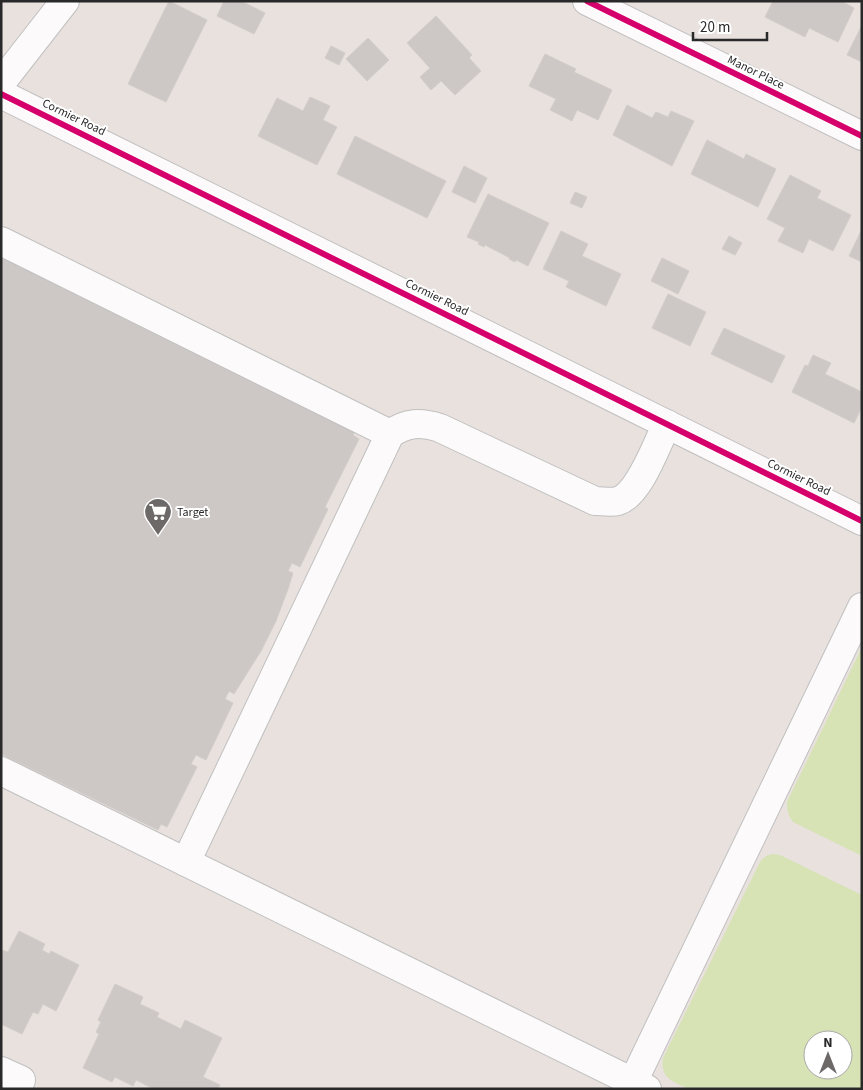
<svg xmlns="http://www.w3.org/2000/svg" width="863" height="1090" viewBox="0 0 863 1090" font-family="'Source Sans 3',sans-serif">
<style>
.green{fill:#d7e3b5;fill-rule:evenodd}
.building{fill:#cdc7c5;stroke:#d3cdca}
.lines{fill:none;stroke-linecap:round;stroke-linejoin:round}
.minor-casing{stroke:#c1c0c0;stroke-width:30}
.minor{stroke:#fcfafa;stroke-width:28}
.cycleway-casing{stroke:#fff;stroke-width:9}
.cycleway{stroke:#d6006c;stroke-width:6}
.labels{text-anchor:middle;stroke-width:4;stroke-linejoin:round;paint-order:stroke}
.street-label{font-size:12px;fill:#292929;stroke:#fff}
.poi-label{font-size:12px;fill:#292929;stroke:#fff;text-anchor:start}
</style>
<rect width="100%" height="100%" fill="#e8e1de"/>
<g class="green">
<path d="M 862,647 L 862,856 L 793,822 C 788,815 787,811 787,802 Z"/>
<path d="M 773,854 L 780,855 L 862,895 L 862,1089 L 689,1089 C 673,1081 660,1079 663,1058 L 759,864 C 762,858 766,855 773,854 ZM 813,1040 L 843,1040 L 843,1070 L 813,1070 Z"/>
</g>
<g class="building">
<path d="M 169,1 L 207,20 L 166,102 L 128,84 Z"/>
<path d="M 224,1 L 241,1 L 265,13 L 254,34 L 217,16 Z"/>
<path d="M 773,1 L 841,1 L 854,8 L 838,42 L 809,28 L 805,37 L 765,17 Z"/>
<path d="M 436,16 L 472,55 L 469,58 L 481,71 L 455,95 L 441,81 L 431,90 L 420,77 L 430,68 L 407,43 Z"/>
<path d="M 862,25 L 862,62 L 847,55 Z"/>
<path d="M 368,38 L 389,60 L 367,81 L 346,59 Z"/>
<path d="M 331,46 L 345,53 L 339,65 L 325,58 Z"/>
<path d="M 545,54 L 576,69 L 574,72 L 612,90 L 598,120 L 577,110 L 572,121 L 550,110 L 556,99 L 529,86 Z"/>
<path d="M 310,97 L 330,106 L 323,120 L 337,127 L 317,165 L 258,136 L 277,98 L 303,111 Z"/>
<path d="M 627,105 L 652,118 L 656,112 L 668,117 L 671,111 L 694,121 L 672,166 L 613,135 Z"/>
<path d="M 355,136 L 446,181 L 427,218 L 337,174 Z"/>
<path d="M 707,140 L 744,159 L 746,154 L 776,169 L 758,207 L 691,174 Z"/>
<path d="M 464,166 L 487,178 L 475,203 L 452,192 Z"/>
<path d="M 790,175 L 821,191 L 817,198 L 851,215 L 833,251 L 809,239 L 803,253 L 778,241 L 785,228 L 767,219 Z"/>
<path d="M 575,192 L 587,197 L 582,208 L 570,203 Z"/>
<path d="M 488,194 L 549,223 L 528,266 L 516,260 L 515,262 L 509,259 L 510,258 L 485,245 L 484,247 L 478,244 L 479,242 L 467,237 Z"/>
<path d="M 862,229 L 862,262 L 849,256 Z"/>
<path d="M 561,231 L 588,244 L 582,256 L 621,274 L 606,306 L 566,287 L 569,281 L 543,269 Z"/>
<path d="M 729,236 L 742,243 L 735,255 L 722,249 Z"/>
<path d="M 1,254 L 62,285 L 61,287 L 126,319 L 127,317 L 135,321 L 134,323 L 355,429 L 353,435 L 359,439 L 325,507 L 328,509 L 300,567 L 292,563 L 288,571 L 293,573 L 288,589 L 276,621 L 261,651 L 234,694 L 229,691 L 225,699 L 233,703 L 206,760 L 196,755 L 191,764 L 197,767 L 167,827 L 161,824 L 158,830 L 1,754 Z"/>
<path d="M 662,258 L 689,271 L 678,294 L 651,281 Z"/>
<path d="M 668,294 L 706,312 L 690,346 L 652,328 Z"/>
<path d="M 724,328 L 785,356 L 772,383 L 711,354 Z"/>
<path d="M 813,355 L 831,363 L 825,374 L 862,392 L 862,407 L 854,423 L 792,392 L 805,365 L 808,366 Z"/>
<path d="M 19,931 L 45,944 L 42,950 L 49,954 L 51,951 L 79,965 L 56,1011 L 43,1004 L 38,1014 L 33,1012 L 22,1034 L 1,1024 L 1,952 L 2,950 L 8,952 Z"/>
<path d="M 115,984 L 143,997 L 140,1004 L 159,1013 L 157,1017 L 181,1029 L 185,1020 L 222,1038 L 203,1077 L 220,1085 L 218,1089 L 154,1089 L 136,1080 L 133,1086 L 115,1077 L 112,1082 L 83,1068 L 99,1034 L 96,1032 L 101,1022 L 98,1020 Z"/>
</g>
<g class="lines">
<defs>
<g id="minor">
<path d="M 587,1 L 862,136"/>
<path d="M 1,83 L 65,1"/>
<path d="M 1,94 L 862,521"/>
<path d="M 1,241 L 390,434"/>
<path d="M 1,771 L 647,1089"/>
<path d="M 186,862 L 390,434 C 407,422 421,422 440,428 L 595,501 C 602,501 611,503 618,501 C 640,494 657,443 667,424"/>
<path d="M 1,1071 L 21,1080 L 17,1089"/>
<path d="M 633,1082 L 862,607"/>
</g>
</defs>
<use href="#minor" class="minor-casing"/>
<use href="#minor" class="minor"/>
<defs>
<g id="cycleway">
<path d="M 587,1 L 862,136"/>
<path d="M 1,94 L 862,521"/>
</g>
</defs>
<use href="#cycleway" class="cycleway-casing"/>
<use href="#cycleway" class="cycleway"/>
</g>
<defs>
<symbol id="supermarket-pin" viewBox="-11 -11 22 30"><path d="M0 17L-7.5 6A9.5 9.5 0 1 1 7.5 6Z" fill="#6c6968" stroke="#fff"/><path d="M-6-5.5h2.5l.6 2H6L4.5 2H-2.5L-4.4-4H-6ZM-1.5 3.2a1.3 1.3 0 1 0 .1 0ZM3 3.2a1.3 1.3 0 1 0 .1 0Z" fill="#fff"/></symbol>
</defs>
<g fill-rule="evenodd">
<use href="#supermarket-pin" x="142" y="496" width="32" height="43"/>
</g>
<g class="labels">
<g class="street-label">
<text transform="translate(756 72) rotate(26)" y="4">Manor Place</text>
<text transform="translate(74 117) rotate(26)" y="4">Cormier Road</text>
<text transform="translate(437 297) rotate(26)" y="4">Cormier Road</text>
<text transform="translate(799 477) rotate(26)" y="4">Cormier Road</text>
</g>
<g class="poi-label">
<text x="177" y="516">Target</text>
</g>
</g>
<rect width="863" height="1090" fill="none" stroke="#292929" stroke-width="5"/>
<g transform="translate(828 1055)"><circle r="24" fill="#ffffff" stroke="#a9a9a9"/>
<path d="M0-4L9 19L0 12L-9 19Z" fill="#6c6968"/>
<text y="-8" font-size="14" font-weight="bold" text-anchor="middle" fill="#292929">N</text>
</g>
<path d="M693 32v8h74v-8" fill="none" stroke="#292929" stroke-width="2.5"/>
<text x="700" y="32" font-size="15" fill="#292929" stroke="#ffffff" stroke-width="4" paint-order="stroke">20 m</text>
</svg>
